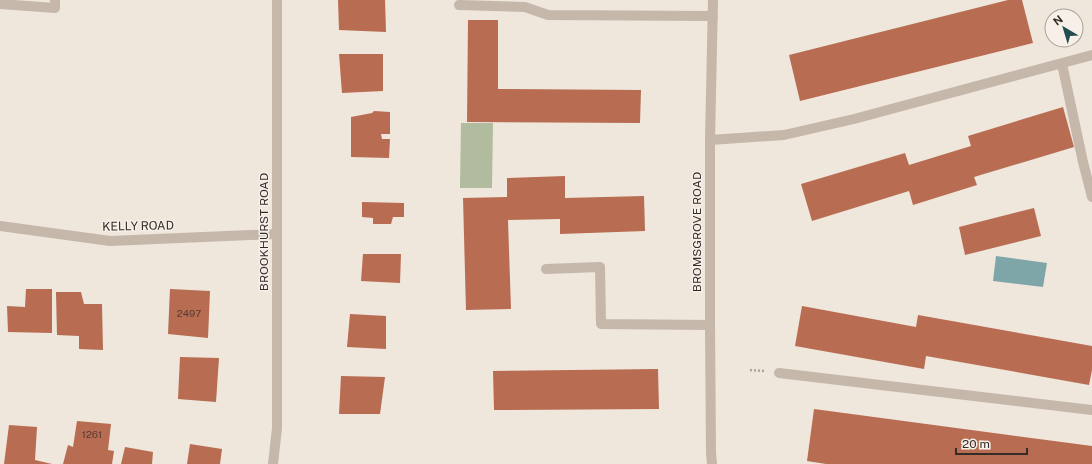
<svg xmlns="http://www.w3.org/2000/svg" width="1092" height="464" viewBox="0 0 1092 464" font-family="'Public Sans',sans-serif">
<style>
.green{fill:#b1bc9e}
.water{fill:#7ea6a9}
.building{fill:#b86c51}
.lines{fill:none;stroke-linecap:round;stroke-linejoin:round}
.path{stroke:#b1a194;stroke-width:2.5;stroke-dasharray:2 2;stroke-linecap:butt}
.minor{stroke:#c5b7aa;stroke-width:10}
.labels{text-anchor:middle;stroke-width:3;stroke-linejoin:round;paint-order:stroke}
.number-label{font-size:10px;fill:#553c32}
.street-label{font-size:12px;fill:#342c28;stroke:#f7f0e8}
</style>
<rect width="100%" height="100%" fill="#efe6dc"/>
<path class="green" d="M 461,123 L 493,123 L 492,188 L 460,188 Z"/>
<path class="water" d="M 996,256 L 1047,263 L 1043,287 L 993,281 Z"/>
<g class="building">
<path d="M 338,0 L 385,0 L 386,32 L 339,30 Z"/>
<path d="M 1008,0 L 1022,0 L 1033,43 L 800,101 L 789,55 Z"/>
<path d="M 468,20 L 498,20 L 498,89 L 641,90 L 640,123 L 467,122 Z"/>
<path d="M 339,54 L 383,54 L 383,91 L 342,93 Z"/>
<path d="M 1063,107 L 1074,147 L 974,177 L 977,185 L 913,205 L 909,191 L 812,221 L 801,184 L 905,153 L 909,165 L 971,146 L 968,136 Z"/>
<path d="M 374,111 L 390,112 L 390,134 L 381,134 L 382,139 L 390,139 L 389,158 L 351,157 L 351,117 L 372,113 Z"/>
<path d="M 565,176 L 565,198 L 644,196 L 645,231 L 560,234 L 560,219 L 508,220 L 511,309 L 466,310 L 463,198 L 507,197 L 507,178 Z"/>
<path d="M 362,202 L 404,203 L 404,217 L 393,217 L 391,224 L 373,224 L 373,218 L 362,217 Z"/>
<path d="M 1034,208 L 1041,236 L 965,255 L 959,227 Z"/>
<path d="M 363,254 L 401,254 L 400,283 L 361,281 Z"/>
<path d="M 26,289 L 52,289 L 52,333 L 8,332 L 7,306 L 25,307 Z"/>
<path d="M 170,289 L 210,291 L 208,338 L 168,334 Z"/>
<path d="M 56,292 L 81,292 L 84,304 L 102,304 L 103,350 L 79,349 L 79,336 L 57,335 Z"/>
<path d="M 802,306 L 916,327 L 918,315 L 1092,346 L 1092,370 L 1089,385 L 926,356 L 924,369 L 795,346 Z"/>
<path d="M 350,314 L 386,316 L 386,349 L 347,347 Z"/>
<path d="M 180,357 L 219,358 L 216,402 L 178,399 Z"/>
<path d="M 658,369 L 659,409 L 494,410 L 493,371 Z"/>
<path d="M 341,376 L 385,377 L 380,414 L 339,414 Z"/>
<path d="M 814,409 L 1092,446 L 1092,464 L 826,464 L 807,461 Z"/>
<path d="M 77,421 L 111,424 L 108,450 L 114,451 L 112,464 L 63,464 L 68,445 L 73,447 Z"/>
<path d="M 9,425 L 37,427 L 35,460 L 52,464 L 4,464 Z"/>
<path d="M 190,444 L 222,449 L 220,464 L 187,464 Z"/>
<path d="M 125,447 L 153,452 L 152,464 L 121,464 Z"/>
</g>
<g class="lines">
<path class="path" d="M 750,370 L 764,371"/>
<g class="minor">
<path d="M 0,4 L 55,8 L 55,0"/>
<path d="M 459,5 L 525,7 L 548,15 L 713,16"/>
<path d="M 1062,64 L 1083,162 L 1092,197"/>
<path d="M 710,140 L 784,135 L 854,119 L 1092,55"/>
<path d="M 0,226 L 110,241 L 276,234"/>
<path d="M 546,269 L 600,267 L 601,324 L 710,325"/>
<path d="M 779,373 L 1092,410"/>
<path d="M 273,464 L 277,428 L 277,0"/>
<path d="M 712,464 L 711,453 L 710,325 L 710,140 L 713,0"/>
</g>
</g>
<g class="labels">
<g class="number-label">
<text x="189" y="317">2497</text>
<text x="92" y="438">1261</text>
</g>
<g class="street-label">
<text transform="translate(138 226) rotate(-1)" y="4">KELLY ROAD</text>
<text transform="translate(264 232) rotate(-90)" y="4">BROOKHURST ROAD</text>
<text transform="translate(697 232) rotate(-90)" y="4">BROMSGROVE ROAD</text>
</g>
</g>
<g transform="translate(1064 28) rotate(322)"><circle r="19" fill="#f7f0e8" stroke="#a9a29b"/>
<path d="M0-3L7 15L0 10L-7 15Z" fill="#234c50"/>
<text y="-6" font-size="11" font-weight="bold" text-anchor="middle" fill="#342c28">N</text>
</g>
<path d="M956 448v6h71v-6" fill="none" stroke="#342c28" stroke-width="2"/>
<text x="962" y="448" font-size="12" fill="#342c28" stroke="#f7f0e8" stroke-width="3" paint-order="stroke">20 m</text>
</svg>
